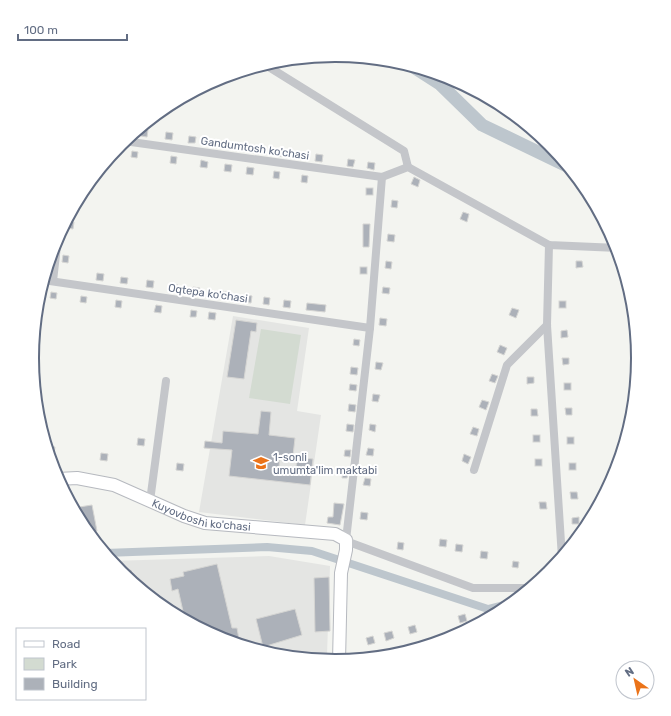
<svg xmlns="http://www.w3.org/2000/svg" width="671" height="716" viewBox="0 0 671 716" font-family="Rubik,sans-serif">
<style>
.built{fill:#e4e5e3}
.green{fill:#d3dbd1}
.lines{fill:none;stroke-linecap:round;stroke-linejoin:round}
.canal{stroke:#bdc6cd;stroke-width:8}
.river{stroke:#bdc6cd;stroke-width:13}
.building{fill:#acb1b9;stroke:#d5d5d3}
.secondary-casing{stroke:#b6b9bf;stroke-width:14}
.minor{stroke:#c4c6ca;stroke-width:8}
.secondary{stroke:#fff;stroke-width:12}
.labels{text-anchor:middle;stroke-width:4;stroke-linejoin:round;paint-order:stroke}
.street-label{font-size:11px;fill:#626d83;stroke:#fff}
.poi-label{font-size:11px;fill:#626d83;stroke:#fff;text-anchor:start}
.rim{fill:none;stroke:#626d83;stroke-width:2}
</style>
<rect width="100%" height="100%" fill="#f3f4f0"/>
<g class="built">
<path d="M 233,316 L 309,328 L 297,411 L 321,415 L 305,525 L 199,512 Z"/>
<path d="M 269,556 L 330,566 L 327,655 L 311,659 L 276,656 L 219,638 L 167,610 L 121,572 L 111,561 Z"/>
</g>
<path class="green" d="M 261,329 L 301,335 L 290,404 L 249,398 Z"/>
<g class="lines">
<path class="canal" d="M 105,553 L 267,547 L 312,551 L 488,609 L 515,602"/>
<path class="river" d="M 412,66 L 440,84 L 482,125 L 571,168"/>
</g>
<g class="building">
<path d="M 142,129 L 148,130 L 147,137 L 141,136 Z"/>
<path d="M 166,132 L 173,133 L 172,140 L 165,139 Z"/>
<path d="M 189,136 L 196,137 L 195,143 L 188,143 Z"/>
<path d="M 217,140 L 224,141 L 223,148 L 216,146 Z"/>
<path d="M 246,144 L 253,145 L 252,152 L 245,151 Z"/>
<path d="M 280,149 L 286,150 L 285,157 L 279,156 Z"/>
<path d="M 132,151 L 138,152 L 137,158 L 131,157 Z"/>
<path d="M 316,154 L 323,155 L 322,162 L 315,161 Z"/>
<path d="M 171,156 L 177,157 L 176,164 L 170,163 Z"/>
<path d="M 348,159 L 355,160 L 353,167 L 347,166 Z"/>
<path d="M 201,160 L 208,162 L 207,168 L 200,167 Z"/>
<path d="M 368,162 L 375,163 L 374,170 L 367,168 Z"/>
<path d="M 225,164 L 232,165 L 231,172 L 224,171 Z"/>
<path d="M 247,167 L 254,168 L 253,175 L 246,174 Z"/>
<path d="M 274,171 L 280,172 L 279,179 L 273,178 Z"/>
<path d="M 302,175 L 308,176 L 307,183 L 301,182 Z"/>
<path d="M 414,177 L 420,180 L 418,187 L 411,184 Z"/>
<rect x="366" y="188" width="7" height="7"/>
<path d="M 392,200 L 398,201 L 397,208 L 391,207 Z"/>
<path d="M 463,212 L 469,214 L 467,222 L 460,219 Z"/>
<path d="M 68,221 L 74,222 L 73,229 L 67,228 Z"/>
<path d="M 363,224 L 370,224 L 369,247 L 363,247 Z"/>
<path d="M 388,234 L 395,235 L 394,242 L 387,241 Z"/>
<path d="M 63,255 L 69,256 L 68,263 L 62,262 Z"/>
<path d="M 386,261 L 392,262 L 391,269 L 385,268 Z"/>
<path d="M 576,261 L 582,261 L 583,267 L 576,268 Z"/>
<rect x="360" y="267" width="7" height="7"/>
<path d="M 97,273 L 104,274 L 103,281 L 96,280 Z"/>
<path d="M 121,277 L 128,278 L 127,284 L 120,283 Z"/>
<path d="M 147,280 L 154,281 L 153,288 L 146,287 Z"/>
<path d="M 172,284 L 178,285 L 177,292 L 171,291 Z"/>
<path d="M 193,287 L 200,288 L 198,295 L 192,294 Z"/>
<path d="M 383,287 L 390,288 L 389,294 L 382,293 Z"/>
<path d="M 221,291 L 228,292 L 227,299 L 220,298 Z"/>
<path d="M 51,292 L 57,293 L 56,299 L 50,298 Z"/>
<path d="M 246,295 L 252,296 L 251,303 L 244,302 Z"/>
<path d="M 81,296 L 87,297 L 86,303 L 80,302 Z"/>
<path d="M 264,297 L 270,298 L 269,305 L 263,304 Z"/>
<path d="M 116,300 L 122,301 L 121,308 L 115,307 Z"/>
<path d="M 284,300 L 291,301 L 290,308 L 283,307 Z"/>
<rect x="559" y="301" width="7" height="7"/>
<path d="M 307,303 L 326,305 L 325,312 L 306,310 Z"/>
<path d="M 156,305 L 162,306 L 161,313 L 154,312 Z"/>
<path d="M 512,308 L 519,310 L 516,318 L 509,315 Z"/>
<path d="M 191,310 L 197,311 L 196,317 L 190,317 Z"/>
<path d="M 209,312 L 216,313 L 215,320 L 208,319 Z"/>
<path d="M 380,318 L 387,319 L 386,326 L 379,325 Z"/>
<path d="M 236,320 L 257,323 L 256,332 L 251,331 L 244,379 L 227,377 Z"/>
<path d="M 567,330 L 568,337 L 561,338 L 561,331 Z"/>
<path d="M 354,339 L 360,340 L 359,346 L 353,345 Z"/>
<path d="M 500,345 L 507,348 L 504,355 L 497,352 Z"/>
<path d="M 562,358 L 569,358 L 569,364 L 563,365 Z"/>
<path d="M 376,362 L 383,363 L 381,370 L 375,369 Z"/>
<path d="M 351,367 L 358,368 L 357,375 L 350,374 Z"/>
<path d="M 492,374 L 498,376 L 495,383 L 489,381 Z"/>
<path d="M 527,377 L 534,377 L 534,383 L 527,384 Z"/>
<rect x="564" y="383" width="7" height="7"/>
<path d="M 350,384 L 357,385 L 356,391 L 349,390 Z"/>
<path d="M 373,394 L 380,395 L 378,402 L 372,401 Z"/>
<path d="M 482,400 L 489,402 L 486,410 L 479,407 Z"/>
<path d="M 349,404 L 356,405 L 355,412 L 348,411 Z"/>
<path d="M 565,408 L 572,408 L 572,415 L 566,415 Z"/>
<path d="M 531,409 L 537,409 L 538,416 L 531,416 Z"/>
<path d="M 261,411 L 271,412 L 269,435 L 295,438 L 293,456 L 280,455 L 279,467 L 296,469 L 297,457 L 313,459 L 310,485 L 229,476 L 232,450 L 204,448 L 205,441 L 222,443 L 223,431 L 258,434 Z"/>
<path d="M 347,424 L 354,425 L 353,432 L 346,431 Z"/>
<path d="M 370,424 L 376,425 L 375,432 L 369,430 Z"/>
<path d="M 473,427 L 479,429 L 477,436 L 470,434 Z"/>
<rect x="533" y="435" width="7" height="7"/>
<rect x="567" y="437" width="7" height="7"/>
<path d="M 138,438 L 145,439 L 144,446 L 137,445 Z"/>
<path d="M 48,446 L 55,447 L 54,454 L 49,453 Z"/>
<path d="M 368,448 L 374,449 L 373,456 L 366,455 Z"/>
<path d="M 345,450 L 351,450 L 350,457 L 344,456 Z"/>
<path d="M 101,453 L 108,454 L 107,461 L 100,460 Z"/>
<path d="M 464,454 L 471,457 L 468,464 L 462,461 Z"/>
<rect x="535" y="459" width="7" height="7"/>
<path d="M 177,463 L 184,464 L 183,471 L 176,470 Z"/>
<rect x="569" y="463" width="7" height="7"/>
<path d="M 343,471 L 348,472 L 347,478 L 342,478 Z"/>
<path d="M 365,478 L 371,479 L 370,486 L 363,485 Z"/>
<path d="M 570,492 L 577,492 L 578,499 L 571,499 Z"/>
<path d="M 539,502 L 546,502 L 547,509 L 540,509 Z"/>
<path d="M 334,503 L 344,504 L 340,525 L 327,523 L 328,517 L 333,517 Z"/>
<path d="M 92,505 L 97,531 L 88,533 L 73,508 Z"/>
<path d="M 361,512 L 368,513 L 367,520 L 360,519 Z"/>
<path d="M 579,517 L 579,524 L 572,524 L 572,518 Z"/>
<path d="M 440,539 L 447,540 L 446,547 L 439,546 Z"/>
<path d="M 398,542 L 404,543 L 403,550 L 397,549 Z"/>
<path d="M 456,544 L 463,545 L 462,552 L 455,551 Z"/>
<path d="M 481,551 L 488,552 L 487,559 L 480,558 Z"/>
<path d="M 513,561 L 519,562 L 518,568 L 512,567 Z"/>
<path d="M 217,564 L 232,628 L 237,628 L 240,645 L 219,638 L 185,620 L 178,589 L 172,591 L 170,579 L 184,576 L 183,572 Z"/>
<path d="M 131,570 L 135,584 L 121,572 Z"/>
<path d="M 329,577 L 330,631 L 315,632 L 314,578 Z"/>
<path d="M 295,609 L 302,635 L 263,647 L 256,619 Z"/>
<path d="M 465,614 L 467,621 L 460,623 L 458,616 Z"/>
<path d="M 415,625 L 417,632 L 410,634 L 408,627 Z"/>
<path d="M 392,631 L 394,638 L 386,641 L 384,633 Z"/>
<path d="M 373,636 L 375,643 L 368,645 L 366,638 Z"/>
</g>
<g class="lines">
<defs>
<g id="secondary">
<path id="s1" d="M 58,479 L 77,478 L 114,485 L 184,516 L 205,523 L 335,534 L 346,540 L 346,550 L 341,573 L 339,661"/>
</g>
</defs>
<use href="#secondary" class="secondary-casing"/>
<g class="minor">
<path d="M 264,64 L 404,151 L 408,167"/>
<path d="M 124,141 L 382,177 L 408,167 L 549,245 L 618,248"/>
<path d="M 549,245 L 547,325 L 562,558"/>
<path d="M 43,280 L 370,328"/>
<path d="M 53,281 L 58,237"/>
<path d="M 33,370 L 34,360"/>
<path d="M 474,470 L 507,365 L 547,325"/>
<path d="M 150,501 L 166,381"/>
<path d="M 346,540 L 370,328 L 382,177"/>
<path d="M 346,541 L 473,588 L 526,588 L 534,586"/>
</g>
<use href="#secondary" class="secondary"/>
</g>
<defs>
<symbol id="school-bare" viewBox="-9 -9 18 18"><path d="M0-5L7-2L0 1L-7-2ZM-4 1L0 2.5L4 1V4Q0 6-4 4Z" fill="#eb7319" stroke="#fff" stroke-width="2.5" paint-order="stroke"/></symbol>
</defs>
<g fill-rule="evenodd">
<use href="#school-bare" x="250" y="452" width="22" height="22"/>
</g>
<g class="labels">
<g class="street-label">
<text transform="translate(255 148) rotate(8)" y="4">Gandumtosh ko'chasi</text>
<text transform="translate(208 293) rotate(8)" y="4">Oqtepa ko'chasi</text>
<text dy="4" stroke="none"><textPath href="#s1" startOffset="150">Kuyovboshi ko'chasi</textPath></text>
</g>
<g class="poi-label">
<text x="273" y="461">1-sonli<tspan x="273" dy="13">umumta'lim maktabi</tspan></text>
</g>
</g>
<path d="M0 0H671V716H0ZM39 358a296 296 0 1 1 592 0a296 296 0 1 1-592 0Z" fill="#fff" fill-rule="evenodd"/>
<path class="rim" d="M39 358a296 296 0 1 1 592 0a296 296 0 1 1-592 0Z"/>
<rect x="16" y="628" width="130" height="72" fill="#ffffff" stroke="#c0c5cd"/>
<rect x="24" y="641" width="20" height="6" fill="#ffffff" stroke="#c0c5cd"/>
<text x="52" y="648" font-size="12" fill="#626d83">Road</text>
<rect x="24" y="658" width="20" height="12" fill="#d3dbd1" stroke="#c0c5cd"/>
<text x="52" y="668" font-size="12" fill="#626d83">Park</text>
<rect x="24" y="678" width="20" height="12" fill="#acb1b9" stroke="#c0c5cd"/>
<text x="52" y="688" font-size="12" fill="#626d83">Building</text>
<g transform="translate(635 680) rotate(326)"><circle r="19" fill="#ffffff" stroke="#c0c5cd"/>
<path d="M0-3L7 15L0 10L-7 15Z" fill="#eb7319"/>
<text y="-6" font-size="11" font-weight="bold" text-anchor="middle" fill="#626d83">N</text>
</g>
<path d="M18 34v6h109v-6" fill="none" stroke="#626d83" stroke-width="2"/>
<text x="24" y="34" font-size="12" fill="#626d83" stroke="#ffffff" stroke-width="3" paint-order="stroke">100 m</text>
</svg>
